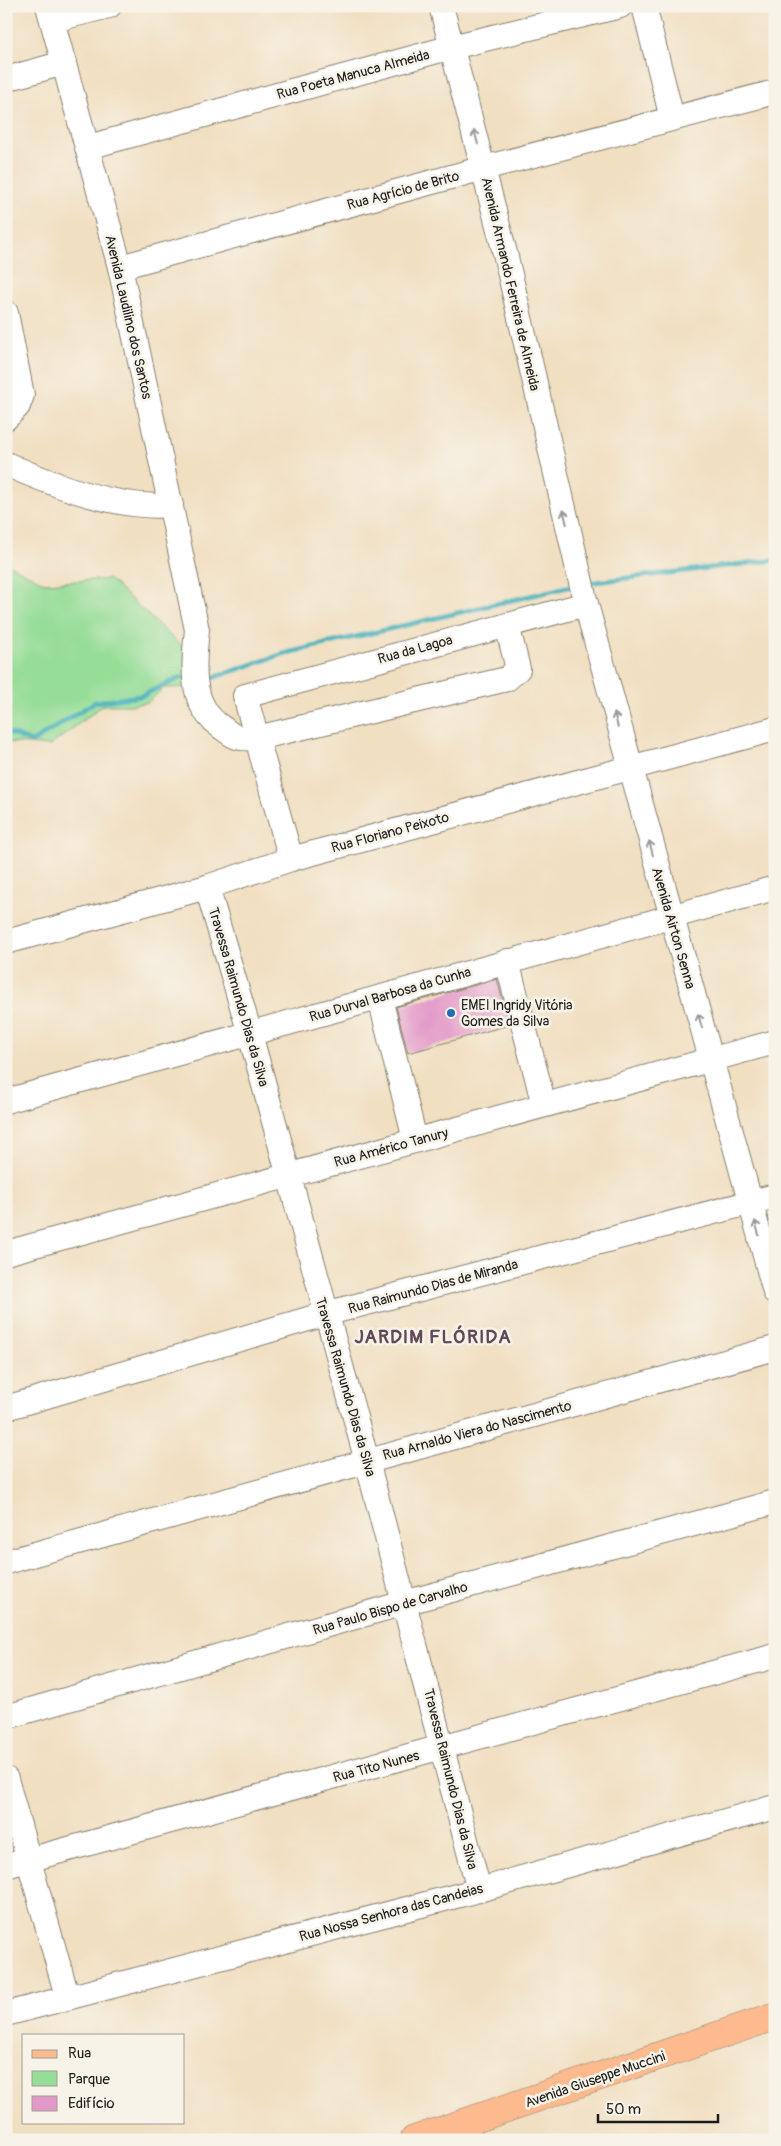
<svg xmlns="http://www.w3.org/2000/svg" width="781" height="2146" viewBox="0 0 781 2146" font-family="Pangolin,sans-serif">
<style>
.green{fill:#96dd97;stroke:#597c5a}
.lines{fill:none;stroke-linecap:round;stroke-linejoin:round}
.stream{stroke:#3eaeb9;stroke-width:5}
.building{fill:#e399c8}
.minor-casing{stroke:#867e6e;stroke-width:26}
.major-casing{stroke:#867e6e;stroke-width:29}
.minor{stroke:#fff;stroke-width:24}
.major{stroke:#fcba8e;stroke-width:28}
.oneway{stroke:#999}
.poi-dot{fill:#1f6fb2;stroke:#f7f3e8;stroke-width:2}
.labels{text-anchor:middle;stroke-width:5;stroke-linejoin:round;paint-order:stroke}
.street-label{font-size:14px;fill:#1c1c1c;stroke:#f7f3e8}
.poi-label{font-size:14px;fill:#1c1c1c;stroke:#f7f3e8;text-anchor:start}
.district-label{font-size:19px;font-weight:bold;letter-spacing:1px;fill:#624858;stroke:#f7f3e8}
</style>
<rect width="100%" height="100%" fill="#f7f3e8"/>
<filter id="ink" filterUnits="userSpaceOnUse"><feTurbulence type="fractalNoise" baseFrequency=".02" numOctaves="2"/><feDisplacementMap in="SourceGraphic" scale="10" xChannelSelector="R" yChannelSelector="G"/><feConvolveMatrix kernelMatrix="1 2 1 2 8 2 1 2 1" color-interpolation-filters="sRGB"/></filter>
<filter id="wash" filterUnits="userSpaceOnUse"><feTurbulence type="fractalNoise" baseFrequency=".0096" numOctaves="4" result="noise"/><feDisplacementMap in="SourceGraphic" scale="20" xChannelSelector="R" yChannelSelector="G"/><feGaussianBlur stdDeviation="1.12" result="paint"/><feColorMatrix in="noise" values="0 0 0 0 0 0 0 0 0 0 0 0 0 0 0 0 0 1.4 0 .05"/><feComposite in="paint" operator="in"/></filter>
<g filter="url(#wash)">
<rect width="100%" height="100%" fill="#f1dfc1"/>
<path class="green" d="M 6,563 L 45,583 L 109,579 L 200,663 L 196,687 L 164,688 L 148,702 L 133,705 L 103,705 L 50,746 L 6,742 Z"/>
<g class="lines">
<g class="stream">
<path d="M 587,583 L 775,560"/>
<path d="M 202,678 L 212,678 L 283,654 L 576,585"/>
<path d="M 6,732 L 32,742 L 95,702 L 141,696 L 180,678 L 188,678"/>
</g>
</g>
<g id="blocks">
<path class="building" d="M 497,979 L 509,1025 L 408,1053 L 396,1007 Z"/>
</g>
</g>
<g filter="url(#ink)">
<use href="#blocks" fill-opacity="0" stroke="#867e6e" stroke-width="1"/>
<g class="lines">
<defs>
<g id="minor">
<path d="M 48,6 L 120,267 L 197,630 C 193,664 189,705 221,727 C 226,730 232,736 237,737 C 243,739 251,738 257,738 L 507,679 L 518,669 L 507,625"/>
<path d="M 441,6 L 505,253 L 586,604 L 775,1292"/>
<path d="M 644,6 L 672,118"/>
<path d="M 53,20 L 109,6"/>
<path d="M 6,79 L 64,63"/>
<path d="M 88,147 L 452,47 L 620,6"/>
<path d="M 120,267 L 484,168 L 775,92"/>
<path d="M 6,313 L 22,395 L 18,406 L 6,418"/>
<path d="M 6,464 C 53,485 119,510 171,505"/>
<path d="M 291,859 L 245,696 L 586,604"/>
<path d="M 207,887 L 250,1034 L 367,1461 L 479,1890"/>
<path d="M 6,942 L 207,887 L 291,859 L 775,729"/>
<path d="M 507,961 L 544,1105"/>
<path d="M 380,998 L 415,1140"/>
<path d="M 6,1101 L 775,888"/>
<path d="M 6,1253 L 775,1042"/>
<path d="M 6,1408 L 325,1314 L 775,1196"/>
<path d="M 6,1562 L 775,1348"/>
<path d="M 6,1717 L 404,1603 L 775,1502"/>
<path d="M 6,1779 L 67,1996"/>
<path d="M 6,1866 L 775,1656"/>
<path d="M 6,2014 L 479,1890 L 775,1807"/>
</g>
<path id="major" d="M 414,2140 L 775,2016"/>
</defs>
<use href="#minor" class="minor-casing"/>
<use href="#major" class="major-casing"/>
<use href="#minor" class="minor"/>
<use href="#major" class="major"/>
</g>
<defs><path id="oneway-shaft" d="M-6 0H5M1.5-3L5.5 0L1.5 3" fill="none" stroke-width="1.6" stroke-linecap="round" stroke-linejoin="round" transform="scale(1.25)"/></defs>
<g class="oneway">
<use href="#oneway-shaft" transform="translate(476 137) rotate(-105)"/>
<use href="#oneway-shaft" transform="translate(565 517) rotate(-103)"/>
<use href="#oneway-shaft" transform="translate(616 720) rotate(-105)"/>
<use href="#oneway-shaft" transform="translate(651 848) rotate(-105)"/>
<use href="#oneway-shaft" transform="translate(700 1021) rotate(-106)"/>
<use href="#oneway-shaft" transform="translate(757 1228) rotate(-106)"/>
</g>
</g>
<circle class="poi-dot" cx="451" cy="1013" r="5"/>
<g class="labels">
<g class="street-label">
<text transform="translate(353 74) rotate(-15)" y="5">Rua Poeta Manuca Almeida</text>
<text transform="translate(403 190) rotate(-15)" y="5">Rua Agrício de Brito</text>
<text transform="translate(511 284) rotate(77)" y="5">Avenida Armando Ferreira de Almeida</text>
<text transform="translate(129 317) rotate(77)" y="5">Avenida Laudilino dos Santos</text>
<text transform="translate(415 649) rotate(-15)" y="5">Rua da Lagoa</text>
<text transform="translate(390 832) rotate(-15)" y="5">Rua Floriano Peixoto</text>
<text transform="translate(674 928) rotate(74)" y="5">Avenida Airton Senna</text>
<text transform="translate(390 994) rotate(-16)" y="5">Rua Durval Barbosa da Cunha</text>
<text transform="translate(239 997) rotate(74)" y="5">Travessa Raimundo Dias da Silva</text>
<text transform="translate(391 1147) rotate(-15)" y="5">Rua Américo Tanury</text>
<text transform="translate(433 1286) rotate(-15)" y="5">Rua Raimundo Dias de Miranda</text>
<text transform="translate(346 1387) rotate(74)" y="5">Travessa Raimundo Dias da Silva</text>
<text transform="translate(477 1430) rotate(-15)" y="5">Rua Arnaldo Viera do Nascimento</text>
<text transform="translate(390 1608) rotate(-16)" y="5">Rua Paulo Bispo de Carvalho</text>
<text transform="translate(376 1766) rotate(-15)" y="5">Rua Tito Nunes</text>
<text transform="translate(451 1779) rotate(76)" y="5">Travessa Raimundo Dias da Silva</text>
<text transform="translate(391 1912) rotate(-15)" y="5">Rua Nossa Senhora das Candeias</text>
<text transform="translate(595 2079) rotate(-19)" y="5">Avenida Giuseppe Muccini</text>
</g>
<g class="poi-label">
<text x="461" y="1010">EMEI lngridy Vitória<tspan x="461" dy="16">Gomes da Silva</tspan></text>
</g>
<g class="district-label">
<text x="433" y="1343">JARDIM FLÓRIDA</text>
</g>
</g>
<rect width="781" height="2146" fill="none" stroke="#f7f3e8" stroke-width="25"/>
<rect x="22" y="2034" width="162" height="90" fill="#f7f3e8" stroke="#9f9d96"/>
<rect x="32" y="2050" width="25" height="8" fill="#fcba8e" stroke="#9f9d96"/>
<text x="68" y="2058" font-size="15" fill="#1c1c1c">Rua</text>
<rect x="32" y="2071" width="25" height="15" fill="#96dd97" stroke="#9f9d96"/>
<text x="68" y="2084" font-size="15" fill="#1c1c1c">Parque</text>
<rect x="32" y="2096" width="25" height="15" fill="#e399c8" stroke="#9f9d96"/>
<text x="68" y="2108" font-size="15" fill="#1c1c1c">Edifício</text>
<path d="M598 2114v8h120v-8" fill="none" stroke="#1c1c1c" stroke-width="2.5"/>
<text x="606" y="2114" font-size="15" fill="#1c1c1c" stroke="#f7f3e8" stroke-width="4" paint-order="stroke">50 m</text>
</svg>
